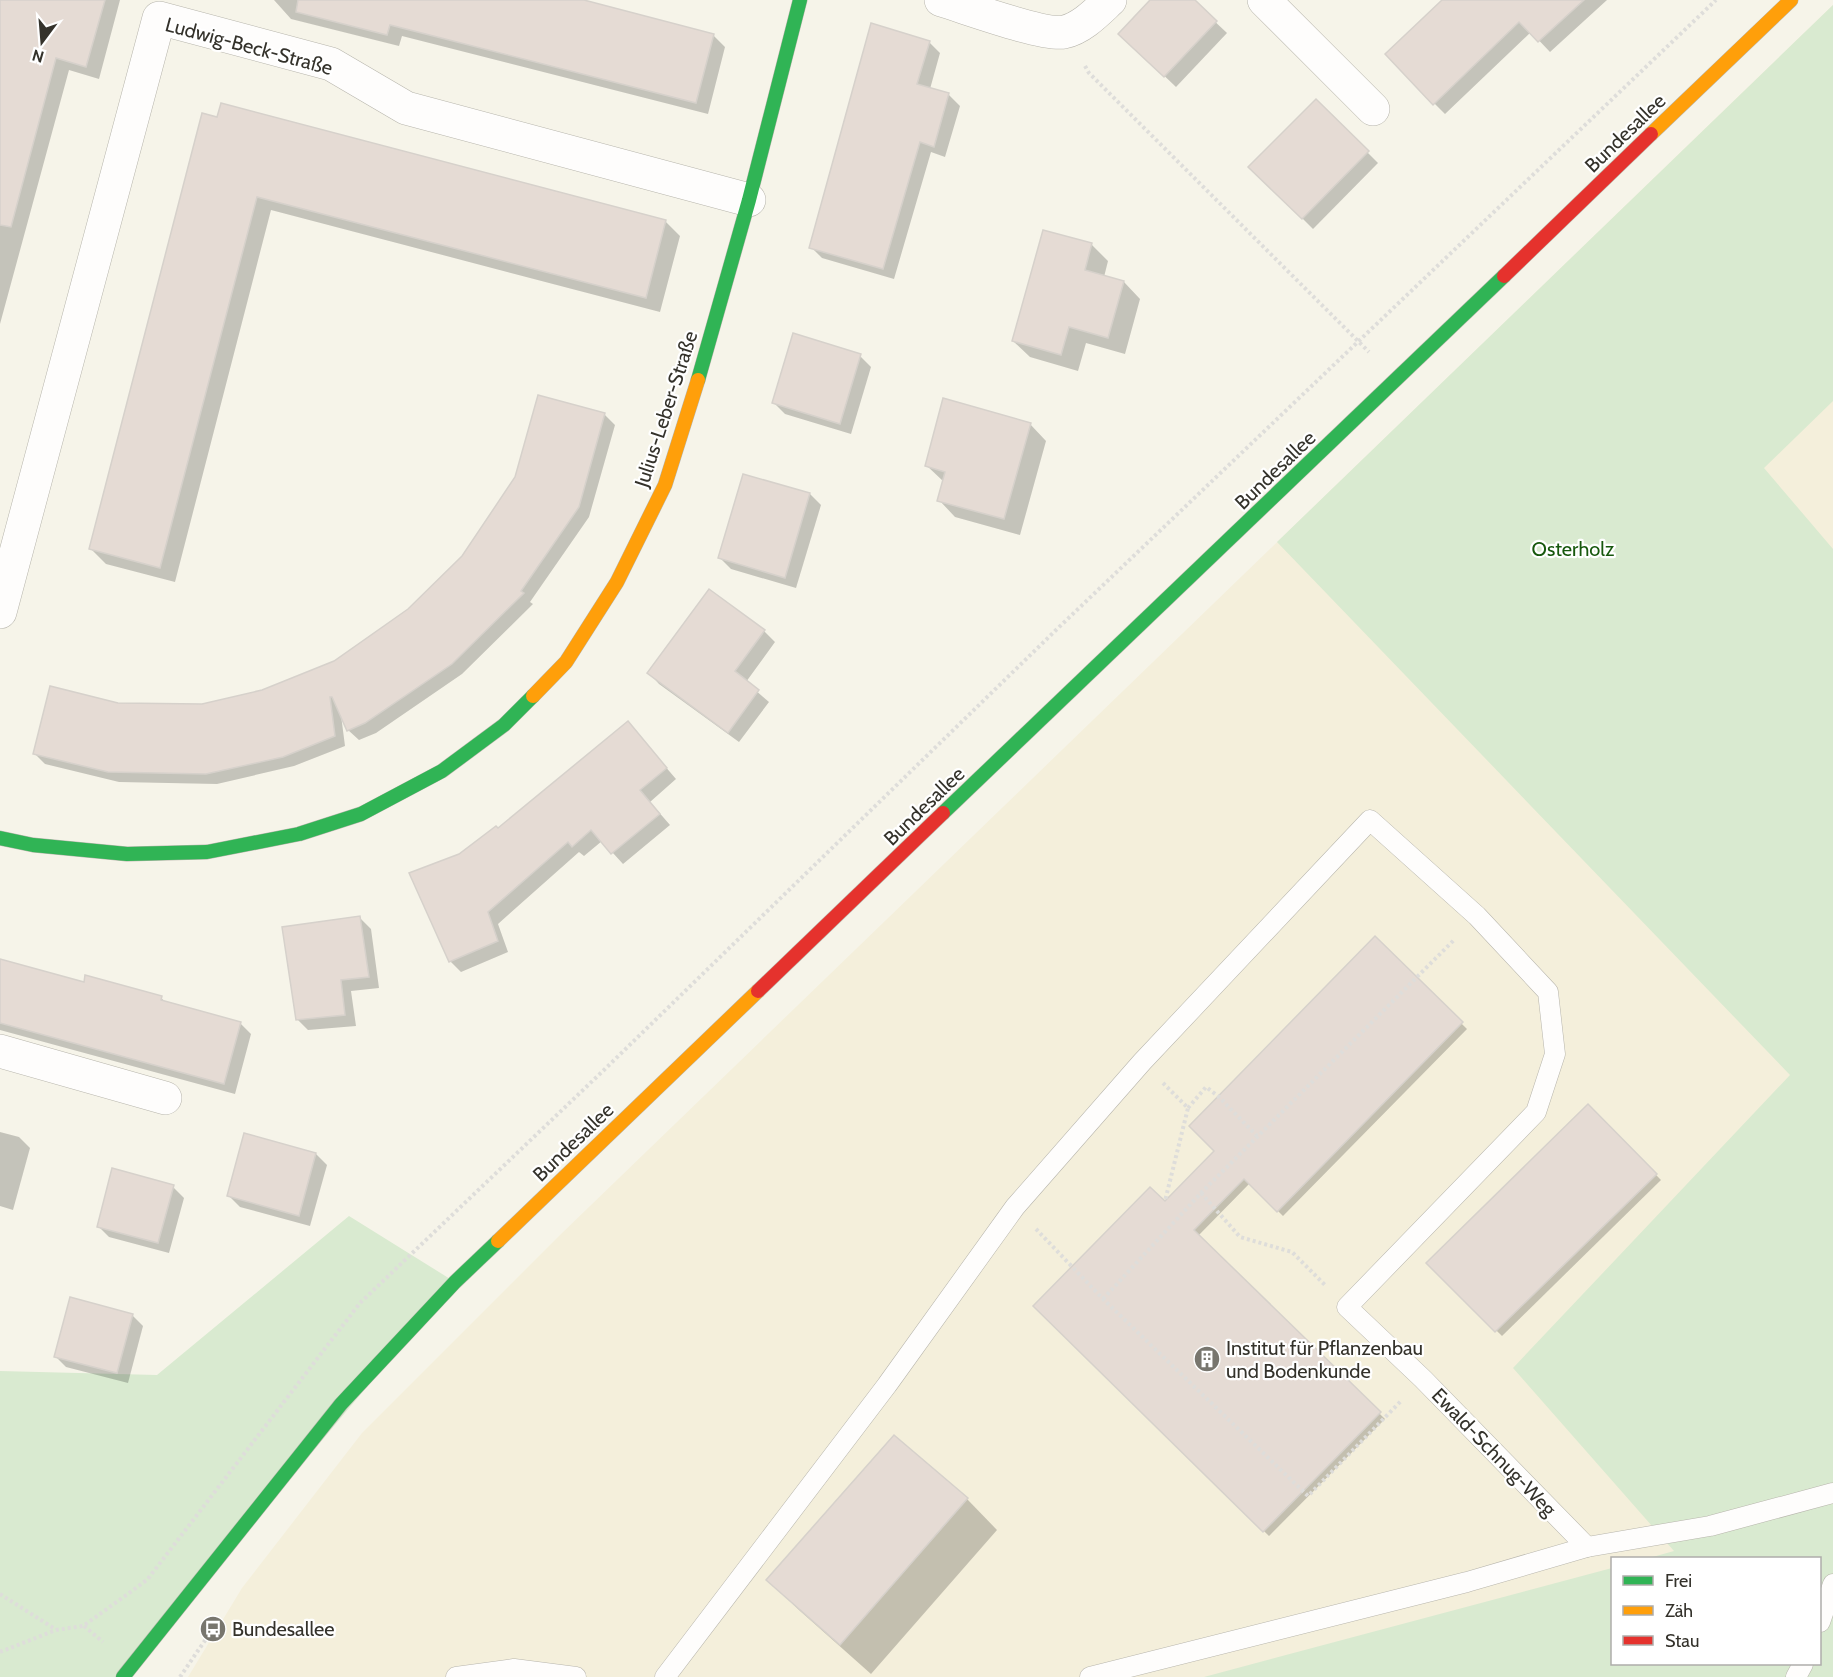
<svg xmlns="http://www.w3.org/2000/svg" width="1833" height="1677" viewBox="0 0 1833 1677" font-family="Cabin,sans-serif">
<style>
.built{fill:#f4efdb;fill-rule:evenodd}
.green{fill:#d9ead0}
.shadow{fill:#0003}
.building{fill:#e5dbd4;stroke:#d6d1cb;stroke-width:1.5}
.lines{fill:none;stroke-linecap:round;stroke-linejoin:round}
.lane-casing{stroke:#b7b5ac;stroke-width:21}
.street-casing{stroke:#b7b5ac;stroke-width:34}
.fast-casing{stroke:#b7b5ac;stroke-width:15}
.slow-casing{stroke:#b7b5ac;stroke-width:15}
.jam-casing{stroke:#b7b5ac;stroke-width:15}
.path{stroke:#deddda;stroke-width:4;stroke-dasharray:3 3;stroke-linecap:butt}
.lane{stroke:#fefdfc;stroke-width:20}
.street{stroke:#fefdfc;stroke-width:33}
.fast{stroke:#30b455;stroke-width:14}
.slow{stroke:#ff9f0a;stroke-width:14}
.jam{stroke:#e5322d;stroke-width:14}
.labels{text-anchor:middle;stroke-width:4.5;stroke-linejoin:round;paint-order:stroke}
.street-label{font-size:20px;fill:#34322b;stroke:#fff}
.park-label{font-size:20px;fill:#17580d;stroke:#fff}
.poi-label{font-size:20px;fill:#34322b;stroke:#fff;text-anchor:start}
</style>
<rect width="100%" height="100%" fill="#f6f4e9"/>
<path class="built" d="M 1833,5 L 1833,1677 L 188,1677 L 242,1588 L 362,1433 L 560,1235 ZM 1612,1558 L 1820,1558 L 1820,1664 L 1612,1664 Z"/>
<g class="green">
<path d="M 1833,5 L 1833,401 L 1764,468 L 1833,549 L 1833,1677 L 1204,1677 L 1612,1568 L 1612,1664 L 1820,1664 L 1820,1558 L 1649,1558 L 1674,1551 L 1513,1368 L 1790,1075 L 1277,542 Z"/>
<path d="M 349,1216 L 455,1282 L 123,1677 L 0,1677 L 0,1371 L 157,1375 Z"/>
</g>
<g class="shadow">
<path d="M 0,0 L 120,0 L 99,79 L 69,70 L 0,324 Z"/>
<path d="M 274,0 L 576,0 L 713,35 L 725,47 L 708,114 L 402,36 L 399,46 L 291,19 Z"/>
<path d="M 1152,0 L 1192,0 L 1227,33 L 1176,87 L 1131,44 Z"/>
<path d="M 1474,0 L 1607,0 L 1550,52 L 1531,32 L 1445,114 L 1434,103 Z"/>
<path d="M 929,42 L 940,53 L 930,89 L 949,95 L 960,106 L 945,157 L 931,152 L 894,279 L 822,258 L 811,247 Z"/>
<path d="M 1316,101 L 1378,163 L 1313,229 L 1251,167 Z"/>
<path d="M 203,115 L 665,221 L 680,236 L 660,312 L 271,210 L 175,582 L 106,564 L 91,549 Z"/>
<path d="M 1044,232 L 1092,245 L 1108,261 L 1104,277 L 1124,282 L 1140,299 L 1125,354 L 1086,343 L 1078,371 L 1030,357 L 1013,341 Z"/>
<path d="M 860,356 L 871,367 L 851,434 L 785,414 L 774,403 Z"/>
<path d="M 539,397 L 605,415 L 615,425 L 589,517 L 530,602 L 533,604 L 462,674 L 376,733 L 359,740 L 348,730 L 341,715 L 345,746 L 294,766 L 217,784 L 119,782 L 45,764 L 35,754 L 118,704 L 202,705 L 263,691 L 334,662 L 409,610 L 463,557 L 517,478 Z"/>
<path d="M 1030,424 L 1046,441 L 1020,535 L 955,517 L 939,500 L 944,482 L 926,465 Z"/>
<path d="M 745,475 L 810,494 L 821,505 L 796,588 L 731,569 L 720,558 Z"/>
<path d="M 709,591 L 764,631 L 775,642 L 746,682 L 769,702 L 739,742 L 659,684 L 649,673 Z"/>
<path d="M 628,723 L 676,779 L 650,802 L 670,825 L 623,864 L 602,841 L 584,856 L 579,852 L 498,924 L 508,952 L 461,972 L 450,961 L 460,856 L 498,830 Z"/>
<path d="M 360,918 L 371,929 L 379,988 L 351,991 L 356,1026 L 308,1030 L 297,1019 Z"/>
<path d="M 1375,938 L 1467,1029 L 1283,1216 L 1250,1183 L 1198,1236 L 1385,1419 L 1269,1536 L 1035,1306 L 1165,1203 L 1216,1151 Z"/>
<path d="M 0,961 L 85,984 L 161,998 L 168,1004 L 240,1023 L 251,1034 L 235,1094 L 0,1030 Z"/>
<path d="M 1588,1106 L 1661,1180 L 1502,1336 L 1428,1263 Z"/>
<path d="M 0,1132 L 19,1137 L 30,1148 L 13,1210 L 0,1206 Z"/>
<path d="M 316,1154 L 327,1165 L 310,1226 L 240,1207 L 229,1196 Z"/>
<path d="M 173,1187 L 184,1198 L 169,1253 L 109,1237 L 98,1226 Z"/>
<path d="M 132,1315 L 143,1326 L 128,1383 L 66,1367 L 55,1356 Z"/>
<path d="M 967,1499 L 997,1530 L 871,1674 L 799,1610 L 768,1580 Z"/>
</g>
<g class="building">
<path d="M 0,0 L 105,0 L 86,67 L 56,58 L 11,227 L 0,225 Z"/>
<path d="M 298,0 L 584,0 L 714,34 L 696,103 L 390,25 L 387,35 L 296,12 Z"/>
<path d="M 1150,0 L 1195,0 L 1217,21 L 1164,77 L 1118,34 Z"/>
<path d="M 1442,0 L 1584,0 L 1538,42 L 1519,22 L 1433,105 L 1385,54 Z"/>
<path d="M 871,23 L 930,41 L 917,84 L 949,93 L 934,147 L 920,142 L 883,269 L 809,248 Z"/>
<path d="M 1316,99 L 1369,151 L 1302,219 L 1248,167 Z"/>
<path d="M 221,103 L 666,220 L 646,298 L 257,197 L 160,568 L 89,549 L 202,113 L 217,117 Z"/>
<path d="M 1043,230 L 1092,243 L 1085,270 L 1124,281 L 1108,338 L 1069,327 L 1061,355 L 1012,341 Z"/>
<path d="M 793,333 L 861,354 L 840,424 L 772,403 Z"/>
<path d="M 538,395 L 605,413 L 579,507 L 521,591 L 524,593 L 452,664 L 365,723 L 347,731 L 332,697 L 330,697 L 335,736 L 283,757 L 206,774 L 108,772 L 33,754 L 50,686 L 118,703 L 202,704 L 262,690 L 334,661 L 408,609 L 462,556 L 515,477 Z"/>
<path d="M 943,398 L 1031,423 L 1004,519 L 937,501 L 945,472 L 925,466 Z"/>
<path d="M 743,474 L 810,493 L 785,578 L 718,558 Z"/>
<path d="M 709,589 L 765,630 L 735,671 L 759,690 L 728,733 L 647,673 Z"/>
<path d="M 628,721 L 667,768 L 640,790 L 660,814 L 611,854 L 591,830 L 572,847 L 568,842 L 488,912 L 498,941 L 449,962 L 409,873 L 459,854 L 496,826 L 498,828 Z"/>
<path d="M 360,916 L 369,977 L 341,980 L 345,1015 L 296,1020 L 282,927 Z"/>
<path d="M 1375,936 L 1463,1022 L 1277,1212 L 1244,1179 L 1194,1230 L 1381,1412 L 1263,1532 L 1033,1306 L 1150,1187 L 1165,1201 L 1214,1151 L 1189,1126 Z"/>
<path d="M 0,959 L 84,982 L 85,975 L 162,996 L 161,1000 L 241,1022 L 224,1084 L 0,1023 Z"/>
<path d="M 1588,1104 L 1657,1174 L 1495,1332 L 1426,1263 Z"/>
<path d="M 244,1133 L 316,1153 L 299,1216 L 227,1196 Z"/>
<path d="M 112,1168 L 174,1185 L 158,1243 L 97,1227 Z"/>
<path d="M 70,1297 L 133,1314 L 117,1373 L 54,1357 Z"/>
<path d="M 894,1435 L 968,1498 L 840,1645 L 766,1580 Z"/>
</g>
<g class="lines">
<defs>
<g id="lane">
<path d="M 1820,1622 L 1833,1584"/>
<path d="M 456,1677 L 514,1669 L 576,1677"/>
<path d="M 665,1677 L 887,1385 L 1015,1207 L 1142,1062 L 1370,820 L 1477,916 L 1548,992 L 1555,1054 L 1536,1112 L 1347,1307 L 1423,1379 L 1587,1547"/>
<path d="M 1090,1677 L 1467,1582 L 1587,1547 L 1710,1526 L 1833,1493"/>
<path d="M 1796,1677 L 1803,1664"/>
</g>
<g id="street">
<path d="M 941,0 C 965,7 1043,36 1064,32 C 1082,28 1097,12 1110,0"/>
<path d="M 1264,0 L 1373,109"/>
<path d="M 0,612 L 159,18 L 331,64 L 406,108 L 749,200"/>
<path d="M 0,1051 L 165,1098"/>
</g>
<g id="fast">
<path d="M 698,380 L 749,200 L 800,0"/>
<path d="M 943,813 L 1504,276"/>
<path d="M 0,838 L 33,845 L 127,854 L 207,852 L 299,834 L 361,814 L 442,771 L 504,725 L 533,696"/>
<path d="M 123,1677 L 341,1404 L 455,1282 L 498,1241"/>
</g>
<g id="slow">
<path d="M 1651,134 L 1791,0"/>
<path d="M 533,696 L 566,662 L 617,582 L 665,485 L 698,380"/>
<path d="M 498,1241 L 758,991"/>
</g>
<g id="jam">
<path d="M 1504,276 L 1651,134"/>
<path d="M 758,991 L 943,813"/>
</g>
</defs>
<use href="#lane" class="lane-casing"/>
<use href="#street" class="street-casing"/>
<use href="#fast" class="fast-casing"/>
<use href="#slow" class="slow-casing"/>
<use href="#jam" class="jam-casing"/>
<g class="path">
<path d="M 1085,66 L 1089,73 L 1369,352"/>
<path d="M 1163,1083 L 1188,1108 L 1165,1201"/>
<path d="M 1188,1108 L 1206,1087 L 1218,1096 L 1257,1136"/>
<path d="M 1201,1193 L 1240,1237 L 1292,1252 L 1325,1285"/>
<path d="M 1036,1229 L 1103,1299 L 1308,1496 L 1401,1401"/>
<path d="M 1103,1299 L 1201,1193 L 1455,939"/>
<path d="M 0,1594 L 55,1629"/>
<path d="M 84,1626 L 103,1642"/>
<path d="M 0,1652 L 56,1630 L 83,1626 L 147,1580 L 360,1303 L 605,1069 L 1055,631 L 1716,0"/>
<path d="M 180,1677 L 208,1636"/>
</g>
<use href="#lane" class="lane"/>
<use href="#street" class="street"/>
<use href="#fast" class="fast"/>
<use href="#slow" class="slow"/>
<use href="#jam" class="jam"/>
</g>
<defs>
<symbol id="building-disc" viewBox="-11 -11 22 22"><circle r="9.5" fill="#78766e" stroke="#fff"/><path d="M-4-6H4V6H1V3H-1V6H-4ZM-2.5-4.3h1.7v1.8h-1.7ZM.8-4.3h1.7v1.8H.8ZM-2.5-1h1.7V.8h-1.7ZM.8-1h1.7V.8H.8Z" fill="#fff"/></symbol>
<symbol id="bus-disc" viewBox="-11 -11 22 22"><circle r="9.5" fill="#78766e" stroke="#fff"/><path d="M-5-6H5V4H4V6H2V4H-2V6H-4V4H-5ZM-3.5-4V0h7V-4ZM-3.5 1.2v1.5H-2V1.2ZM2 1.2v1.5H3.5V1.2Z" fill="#fff"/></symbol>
</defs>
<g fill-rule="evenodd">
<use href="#building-disc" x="1192" y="1344" width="30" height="30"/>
<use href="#bus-disc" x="198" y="1614" width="30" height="30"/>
</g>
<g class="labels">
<g class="street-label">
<text transform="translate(249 46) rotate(15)" y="7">Ludwig-Beck-Straße</text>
<text transform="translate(1625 133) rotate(-44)" y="7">Bundesallee</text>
<text transform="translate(666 409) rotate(-72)" y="7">Julius-Leber-Straße</text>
<text transform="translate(1275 470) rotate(-44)" y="7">Bundesallee</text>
<text transform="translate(924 806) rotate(-44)" y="7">Bundesallee</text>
<text transform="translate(573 1142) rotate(-44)" y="7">Bundesallee</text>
<text transform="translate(1494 1452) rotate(46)" y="7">Ewald-Schnug-Weg</text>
</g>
<g class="park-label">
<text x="1573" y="556">Osterholz</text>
</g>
<g class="poi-label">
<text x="1226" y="1355">Institut für Pflanzenbau<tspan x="1226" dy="23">und Bodenkunde</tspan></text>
<text x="232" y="1636">Bundesallee</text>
</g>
</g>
<rect x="1611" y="1557" width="210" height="108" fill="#ffffff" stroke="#aeadaa" stroke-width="1.5"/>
<rect x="1623" y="1576" width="30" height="9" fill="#30b455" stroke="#aeadaa" stroke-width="1.5"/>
<text x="1665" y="1587" font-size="18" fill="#34322b">Frei</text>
<rect x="1623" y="1606" width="30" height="9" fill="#ff9f0a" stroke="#aeadaa" stroke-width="1.5"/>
<text x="1665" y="1617" font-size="18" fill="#34322b">Zäh</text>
<rect x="1623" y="1636" width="30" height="9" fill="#e5322d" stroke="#aeadaa" stroke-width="1.5"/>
<text x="1665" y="1647" font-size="18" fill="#34322b">Stau</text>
<g transform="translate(42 42) rotate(196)" stroke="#ffffff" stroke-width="4.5" paint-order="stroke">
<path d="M0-4.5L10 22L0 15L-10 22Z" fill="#34322b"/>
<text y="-9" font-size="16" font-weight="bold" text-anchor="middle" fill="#34322b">N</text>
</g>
</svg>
